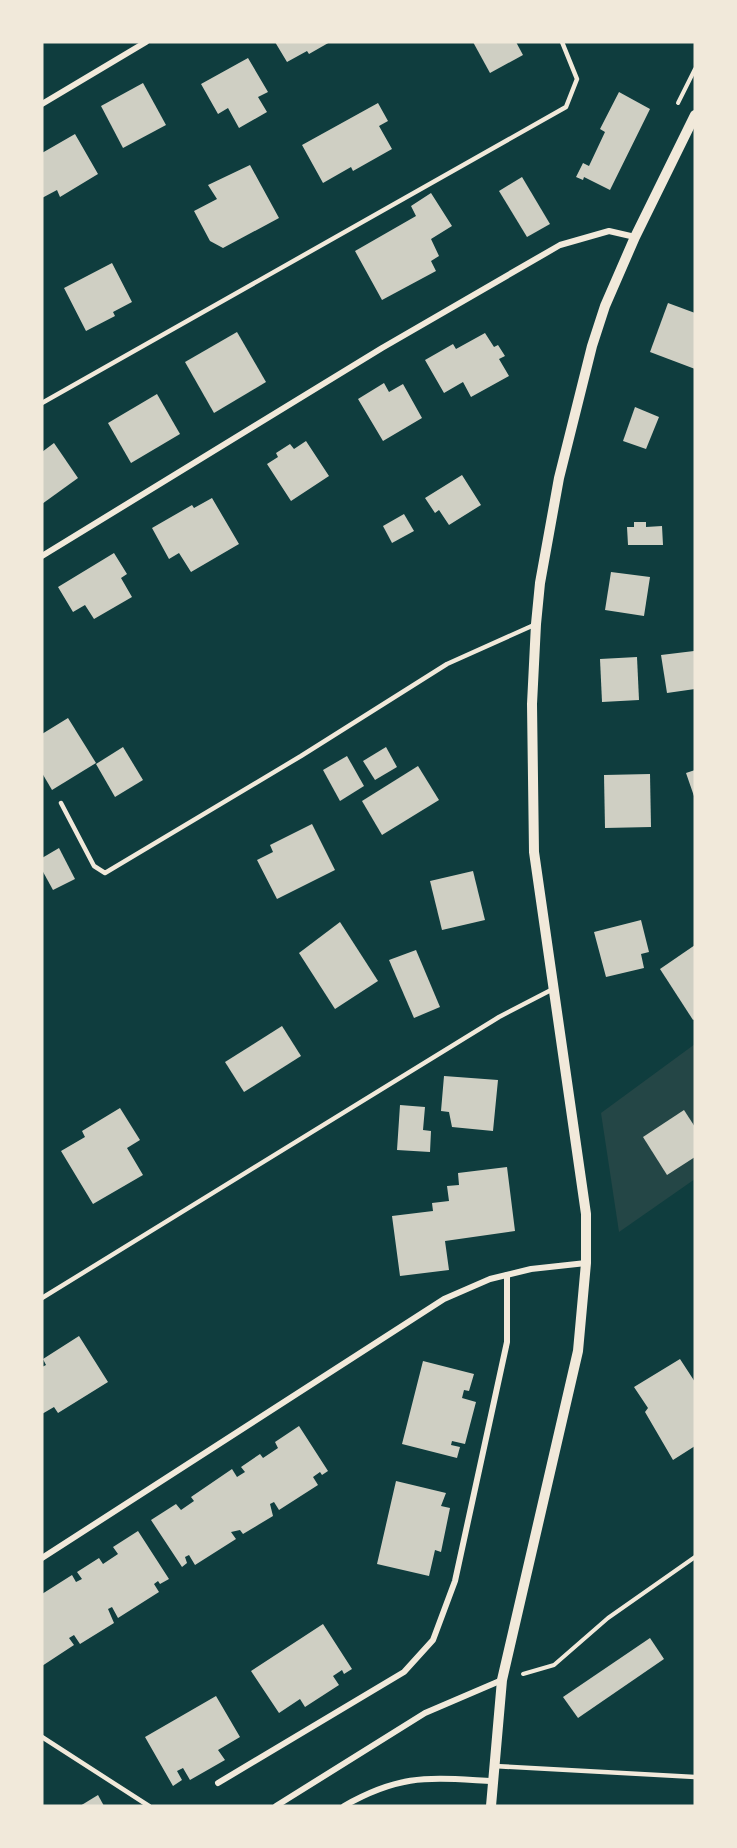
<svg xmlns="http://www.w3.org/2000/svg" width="737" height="1848" viewBox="0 0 737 1848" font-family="'Noto Sans',sans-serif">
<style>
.green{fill:#244646}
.building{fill:#cfcfc3}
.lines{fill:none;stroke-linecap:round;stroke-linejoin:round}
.path{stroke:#f1e9da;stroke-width:4}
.service{stroke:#f1e9da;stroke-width:4.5}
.minor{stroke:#f1e9da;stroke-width:6}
.tertiary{stroke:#f1e9da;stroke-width:10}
</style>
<rect width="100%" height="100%" fill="#0f3d3e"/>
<path class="green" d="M 695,1044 L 695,1179 L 619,1232 L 601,1113 Z"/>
<g class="building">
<path d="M 275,42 L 330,42 L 309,54 L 307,51 L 287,62 Z"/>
<path d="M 473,42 L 516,42 L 523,55 L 490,73 Z"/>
<path d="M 248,58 L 268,92 L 258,97 L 267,112 L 239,128 L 228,108 L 218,114 L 201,84 Z"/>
<path d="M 143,83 L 166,125 L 123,148 L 101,106 Z"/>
<path d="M 619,92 L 650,109 L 610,190 L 584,177 L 583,180 L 576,177 L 583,163 L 589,166 L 605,132 L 600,129 Z"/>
<path d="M 378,103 L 388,121 L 379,126 L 392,149 L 353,171 L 351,167 L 323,183 L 302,145 Z"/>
<path d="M 75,134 L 98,174 L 60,197 L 57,190 L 42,198 L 42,153 Z"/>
<path d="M 250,165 L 279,218 L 223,248 L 210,241 L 194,211 L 217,199 L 208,185 Z"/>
<path d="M 522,177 L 550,224 L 527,237 L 499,191 Z"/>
<path d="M 431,193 L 452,226 L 431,239 L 439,256 L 431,261 L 436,271 L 382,300 L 355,251 L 416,216 L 411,206 Z"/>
<path d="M 112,263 L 132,302 L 113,312 L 115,316 L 86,331 L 64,288 Z"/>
<path d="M 668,303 L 695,313 L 695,369 L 650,352 Z"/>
<path d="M 237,332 L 266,382 L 214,413 L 185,362 Z"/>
<path d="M 485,333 L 494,347 L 498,345 L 505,356 L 499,359 L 509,376 L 471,397 L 463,382 L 444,393 L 425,360 L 453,344 L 456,349 Z"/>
<path d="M 384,383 L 389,392 L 403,384 L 422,418 L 383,441 L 358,399 Z"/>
<path d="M 157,394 L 180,434 L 131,463 L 108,423 Z"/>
<path d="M 635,407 L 659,417 L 646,449 L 623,441 Z"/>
<path d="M 306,441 L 329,476 L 291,501 L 267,464 L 278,457 L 276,453 L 290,444 L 294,449 Z"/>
<path d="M 54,443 L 78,478 L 42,504 L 42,452 Z"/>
<path d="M 462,475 L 481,505 L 449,525 L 439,510 L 435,513 L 425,498 Z"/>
<path d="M 212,498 L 239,544 L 191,572 L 179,553 L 169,559 L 152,528 L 192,505 L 194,508 Z"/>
<path d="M 404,514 L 414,531 L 392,543 L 383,526 Z"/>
<path d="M 634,522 L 646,522 L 646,527 L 662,526 L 663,545 L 628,545 L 627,527 L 634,527 Z"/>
<path d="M 114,553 L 127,574 L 121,578 L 132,597 L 94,619 L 85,605 L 73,612 L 58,587 Z"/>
<path d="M 611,572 L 650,577 L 644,616 L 605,610 Z"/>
<path d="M 694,651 L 695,689 L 667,693 L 661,655 Z"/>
<path d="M 637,657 L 639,700 L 602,702 L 600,659 Z"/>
<path d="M 68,718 L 96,763 L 52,790 L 42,773 L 42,734 Z"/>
<path d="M 123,747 L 143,780 L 115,797 L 96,764 Z"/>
<path d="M 386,747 L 397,767 L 375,780 L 363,761 Z"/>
<path d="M 347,756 L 364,786 L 340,801 L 323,770 Z"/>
<path d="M 418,766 L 439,800 L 382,835 L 362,801 Z"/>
<path d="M 695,770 L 695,799 L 686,773 Z"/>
<path d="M 650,774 L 651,827 L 605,828 L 604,775 Z"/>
<path d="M 312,824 L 335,870 L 277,899 L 257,860 L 273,852 L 270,845 Z"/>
<path d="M 59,848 L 75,879 L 53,890 L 42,870 L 42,858 Z"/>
<path d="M 473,871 L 485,920 L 442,930 L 430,881 Z"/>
<path d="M 641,920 L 649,952 L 641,954 L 644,968 L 606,977 L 594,932 Z"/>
<path d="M 340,922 L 378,981 L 335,1009 L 299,953 Z"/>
<path d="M 695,945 L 695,1019 L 693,1020 L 660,969 Z"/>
<path d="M 416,950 L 440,1007 L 414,1018 L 389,960 Z"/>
<path d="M 282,1026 L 301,1056 L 244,1092 L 225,1062 Z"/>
<path d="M 444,1076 L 498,1080 L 493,1131 L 452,1127 L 449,1112 L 441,1111 Z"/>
<path d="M 400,1105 L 425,1107 L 423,1130 L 431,1131 L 430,1152 L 397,1150 Z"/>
<path d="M 120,1108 L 140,1140 L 127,1148 L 143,1175 L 93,1204 L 61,1151 L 85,1137 L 82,1131 Z"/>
<path d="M 684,1110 L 695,1127 L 695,1157 L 667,1175 L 643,1137 Z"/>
<path d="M 507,1167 L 515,1231 L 445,1241 L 449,1270 L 400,1276 L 392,1216 L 433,1211 L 432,1203 L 449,1201 L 447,1186 L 459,1185 L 458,1173 Z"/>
<path d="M 79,1336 L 108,1382 L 58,1413 L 54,1407 L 42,1414 L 42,1367 L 46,1365 L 43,1359 Z"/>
<path d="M 680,1359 L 695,1382 L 695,1446 L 673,1460 L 645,1412 L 648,1408 L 634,1387 Z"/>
<path d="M 423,1361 L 474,1374 L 469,1391 L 464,1390 L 462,1398 L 476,1402 L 465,1444 L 452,1441 L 451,1445 L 460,1447 L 457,1458 L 402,1444 Z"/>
<path d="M 299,1426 L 328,1471 L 322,1475 L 320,1472 L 313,1477 L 318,1485 L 279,1510 L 274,1502 L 270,1504 L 273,1516 L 243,1534 L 240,1530 L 231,1532 L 236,1539 L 195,1565 L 189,1555 L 185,1557 L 187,1563 L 182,1567 L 151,1520 L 176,1504 L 181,1510 L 194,1501 L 191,1497 L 232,1469 L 237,1477 L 245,1472 L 241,1467 L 260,1454 L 263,1458 L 278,1448 L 275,1442 Z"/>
<path d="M 396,1481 L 446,1493 L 441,1506 L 450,1508 L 441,1552 L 435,1550 L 429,1576 L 377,1564 Z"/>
<path d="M 138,1531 L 169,1579 L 160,1584 L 158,1581 L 154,1584 L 159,1592 L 118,1618 L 112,1607 L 108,1609 L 114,1623 L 80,1644 L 74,1635 L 69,1638 L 74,1645 L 42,1666 L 42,1594 L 72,1575 L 76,1582 L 82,1579 L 77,1572 L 99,1558 L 103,1564 L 118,1554 L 113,1547 Z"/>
<path d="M 323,1624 L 352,1669 L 344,1674 L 342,1670 L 333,1676 L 339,1685 L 305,1707 L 300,1699 L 279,1713 L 251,1671 Z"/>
<path d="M 650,1638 L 664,1659 L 578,1718 L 563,1697 Z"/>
<path d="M 216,1696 L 240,1737 L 218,1750 L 225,1760 L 190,1780 L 183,1768 L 177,1771 L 182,1780 L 173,1786 L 145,1737 Z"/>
<path d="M 98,1795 L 104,1806 L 80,1806 Z"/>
</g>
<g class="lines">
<g class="path">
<path d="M 678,103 L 695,69"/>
<path d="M 523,1674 L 554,1665 L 608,1618 L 695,1557"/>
</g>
<g class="service">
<path d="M 42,403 L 566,107 L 577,79 L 562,42"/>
<path d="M 61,803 L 94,866 L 105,873 L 301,756 L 447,664 L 534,625"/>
<path d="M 42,1298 L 499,1017 L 553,989"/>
<path d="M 42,1737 L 149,1806"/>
<path d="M 494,1766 L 695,1777"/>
</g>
<g class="minor">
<path d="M 42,104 L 146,42"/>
<path d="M 42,556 L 382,348 L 560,245 L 609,231 L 635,237"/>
<path d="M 42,1558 L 444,1299 L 490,1279 L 531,1269 L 586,1263"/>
<path d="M 218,1783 L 404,1672 L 433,1640 L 455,1581 L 507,1342 L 507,1275"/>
<path d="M 276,1806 L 425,1713 L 502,1680"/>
<path d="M 344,1806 C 402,1773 429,1778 493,1781"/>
</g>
<path class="tertiary" d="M 491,1806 L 502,1680 L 578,1351 L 586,1263 L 586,1214 L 534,852 L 532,704 L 536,624 L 540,583 L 559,478 L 592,346 L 605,306 L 635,237 L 695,115"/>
</g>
<rect width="737" height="1848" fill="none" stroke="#f1e9da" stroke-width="87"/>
</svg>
